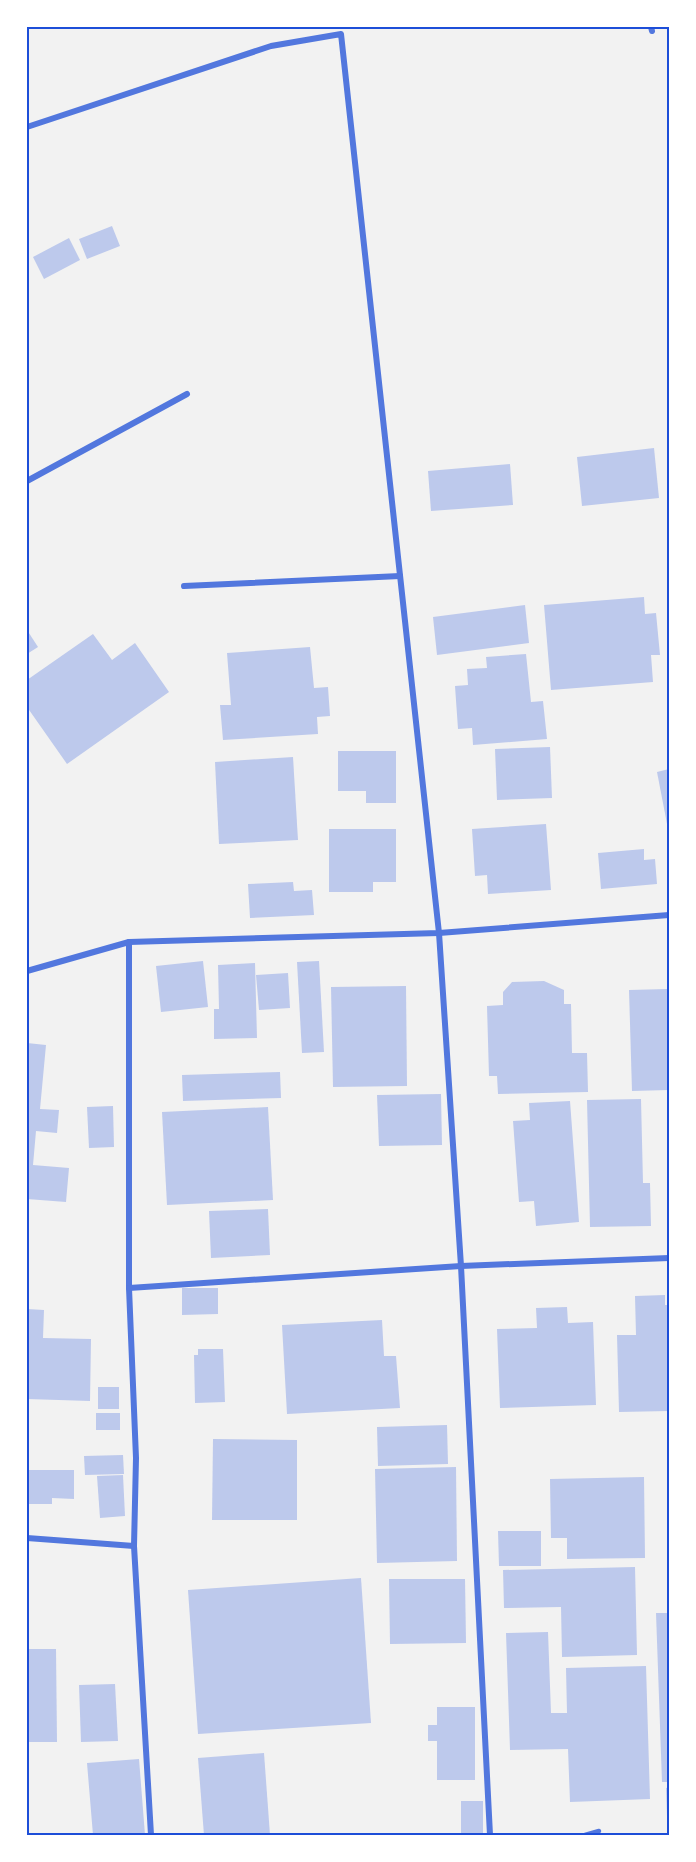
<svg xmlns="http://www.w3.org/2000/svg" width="696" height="1862" viewBox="0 0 696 1862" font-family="'IBM Plex Sans',sans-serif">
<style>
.building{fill:#bdc9ec}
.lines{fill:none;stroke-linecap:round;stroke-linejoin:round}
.service{stroke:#5277de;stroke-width:4.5}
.minor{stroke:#5277de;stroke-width:6}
.neatline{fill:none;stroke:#1d4ed8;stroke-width:2}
</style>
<rect width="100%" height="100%" fill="#f2f2f2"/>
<g class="building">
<path d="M 112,226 L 120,246 L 87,259 L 79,239 Z"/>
<path d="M 69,238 L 80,260 L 44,279 L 33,257 Z"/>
<path d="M 654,448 L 659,498 L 582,506 L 577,457 Z"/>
<path d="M 510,464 L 513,505 L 431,511 L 428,471 Z"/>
<path d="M 644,597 L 645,614 L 656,613 L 660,655 L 651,655 L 653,682 L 551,690 L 544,605 Z"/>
<path d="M 525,605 L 529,643 L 437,655 L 433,617 Z"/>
<path d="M 27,630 L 38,647 L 27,654 Z"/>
<path d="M 93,634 L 112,660 L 135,643 L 169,692 L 67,764 L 27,707 L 27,680 Z"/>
<path d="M 310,647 L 314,688 L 328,687 L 330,716 L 317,717 L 318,734 L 223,740 L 220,705 L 231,705 L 227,653 Z"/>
<path d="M 526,654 L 531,702 L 543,701 L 547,739 L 473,745 L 472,728 L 458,729 L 455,686 L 468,685 L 467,669 L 487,668 L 486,657 Z"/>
<path d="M 550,747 L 552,798 L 497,800 L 495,749 Z"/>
<path d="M 338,751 L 396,751 L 396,803 L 366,803 L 366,791 L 338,791 Z"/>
<path d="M 293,757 L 298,840 L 219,844 L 215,762 Z"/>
<path d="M 669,769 L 669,829 L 668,829 L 657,772 Z"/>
<path d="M 546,824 L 551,890 L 488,894 L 487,875 L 475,876 L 472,829 Z"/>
<path d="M 329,829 L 396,829 L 396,882 L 373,882 L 373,892 L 329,892 Z"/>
<path d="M 644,849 L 644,860 L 655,859 L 657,884 L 601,889 L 598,853 Z"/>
<path d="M 293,882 L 294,891 L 312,890 L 314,915 L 250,918 L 248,884 Z"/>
<path d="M 203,961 L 208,1007 L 161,1012 L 156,966 Z"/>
<path d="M 319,961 L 324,1052 L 302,1053 L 297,962 Z"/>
<path d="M 255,963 L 257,1038 L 214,1039 L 214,1009 L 219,1009 L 218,965 Z"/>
<path d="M 288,973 L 290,1008 L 259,1010 L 256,975 Z"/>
<path d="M 544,981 L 564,990 L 564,1004 L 571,1004 L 572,1053 L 587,1053 L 588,1092 L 498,1094 L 497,1076 L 489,1076 L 487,1006 L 503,1005 L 503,992 L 512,982 Z"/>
<path d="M 406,986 L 407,1086 L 333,1087 L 331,987 Z"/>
<path d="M 667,989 L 669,1090 L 632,1091 L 629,990 Z"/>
<path d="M 27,1043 L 46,1045 L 40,1109 L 59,1110 L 57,1133 L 36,1131 L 33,1165 L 69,1168 L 66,1202 L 27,1199 Z"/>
<path d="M 280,1072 L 281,1098 L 183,1101 L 182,1075 Z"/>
<path d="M 441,1094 L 442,1145 L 379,1146 L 377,1095 Z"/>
<path d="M 641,1099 L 643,1183 L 650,1183 L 651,1226 L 590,1227 L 587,1100 Z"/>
<path d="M 570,1101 L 579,1222 L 536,1226 L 534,1201 L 519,1202 L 513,1121 L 530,1120 L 529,1103 Z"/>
<path d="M 113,1106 L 114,1147 L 89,1148 L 87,1107 Z"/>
<path d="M 268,1107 L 273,1200 L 167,1205 L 162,1112 Z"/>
<path d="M 268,1209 L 270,1255 L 211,1258 L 209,1211 Z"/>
<path d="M 182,1288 L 218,1288 L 218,1314 L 182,1315 Z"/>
<path d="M 665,1295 L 665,1305 L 669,1305 L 669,1411 L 619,1412 L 617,1335 L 636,1335 L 635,1296 Z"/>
<path d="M 567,1307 L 568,1323 L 593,1322 L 596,1405 L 500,1408 L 497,1329 L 537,1328 L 536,1308 Z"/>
<path d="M 27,1309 L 44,1310 L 43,1338 L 91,1339 L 90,1401 L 27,1399 Z"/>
<path d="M 382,1320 L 384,1356 L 396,1356 L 400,1408 L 287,1414 L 282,1325 Z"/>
<path d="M 198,1349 L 223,1349 L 225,1402 L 195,1403 L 194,1355 L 198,1355 Z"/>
<rect x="98" y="1387" width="21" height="22"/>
<rect x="96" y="1413" width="24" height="17"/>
<path d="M 447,1425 L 448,1464 L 378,1466 L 377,1427 Z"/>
<path d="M 213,1439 L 297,1440 L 297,1520 L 212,1520 Z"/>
<path d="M 123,1455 L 124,1474 L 85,1475 L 84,1456 Z"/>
<path d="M 456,1467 L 457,1561 L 377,1563 L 375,1469 Z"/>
<path d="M 28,1470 L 74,1470 L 74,1499 L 52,1498 L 52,1504 L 28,1504 Z"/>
<path d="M 123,1475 L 125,1516 L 100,1518 L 97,1476 Z"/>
<path d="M 644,1477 L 645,1558 L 567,1559 L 567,1538 L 551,1538 L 550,1479 Z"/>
<path d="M 498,1531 L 541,1531 L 541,1566 L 499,1566 Z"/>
<path d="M 635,1567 L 637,1655 L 562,1657 L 561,1607 L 504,1608 L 503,1570 Z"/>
<path d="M 361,1578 L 371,1723 L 198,1734 L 188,1590 Z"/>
<path d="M 389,1579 L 465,1579 L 466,1643 L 390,1644 Z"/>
<path d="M 656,1613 L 669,1613 L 669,1782 L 662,1782 Z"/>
<path d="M 548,1632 L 551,1713 L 567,1713 L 566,1668 L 646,1666 L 650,1799 L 570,1802 L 568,1749 L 510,1750 L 506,1633 Z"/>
<path d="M 27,1649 L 56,1649 L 57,1742 L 27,1742 Z"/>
<path d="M 115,1684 L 118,1741 L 81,1742 L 79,1685 Z"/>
<path d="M 437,1707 L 475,1707 L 475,1780 L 437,1780 L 437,1741 L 428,1741 L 428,1725 L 437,1725 Z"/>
<path d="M 264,1753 L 270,1835 L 204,1835 L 198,1758 Z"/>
<path d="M 139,1759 L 145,1835 L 93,1835 L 87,1763 Z"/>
<path d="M 669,1787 L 669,1816 L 667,1816 L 666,1788 Z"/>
<rect x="461" y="1801" width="22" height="34"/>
</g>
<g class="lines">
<path class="service" d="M 585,1835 L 599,1831"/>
<g class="minor">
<path d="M 651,27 L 652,31"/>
<path d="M 27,127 L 271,46 L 341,34 L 439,933 L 461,1266 L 490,1835"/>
<path d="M 27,481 L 187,394"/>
<path d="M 184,586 L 400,576"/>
<path d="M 129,942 L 129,1288 L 136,1458 L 134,1546 L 151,1835"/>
<path d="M 27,971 L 129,942 L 439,933 L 669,915"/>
<path d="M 129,1288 L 461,1266 L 669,1258"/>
<path d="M 27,1538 L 134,1546"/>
</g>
</g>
<rect width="696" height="1862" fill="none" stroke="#ffffff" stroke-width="57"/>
<rect x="28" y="28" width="640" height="1806" class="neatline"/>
</svg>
